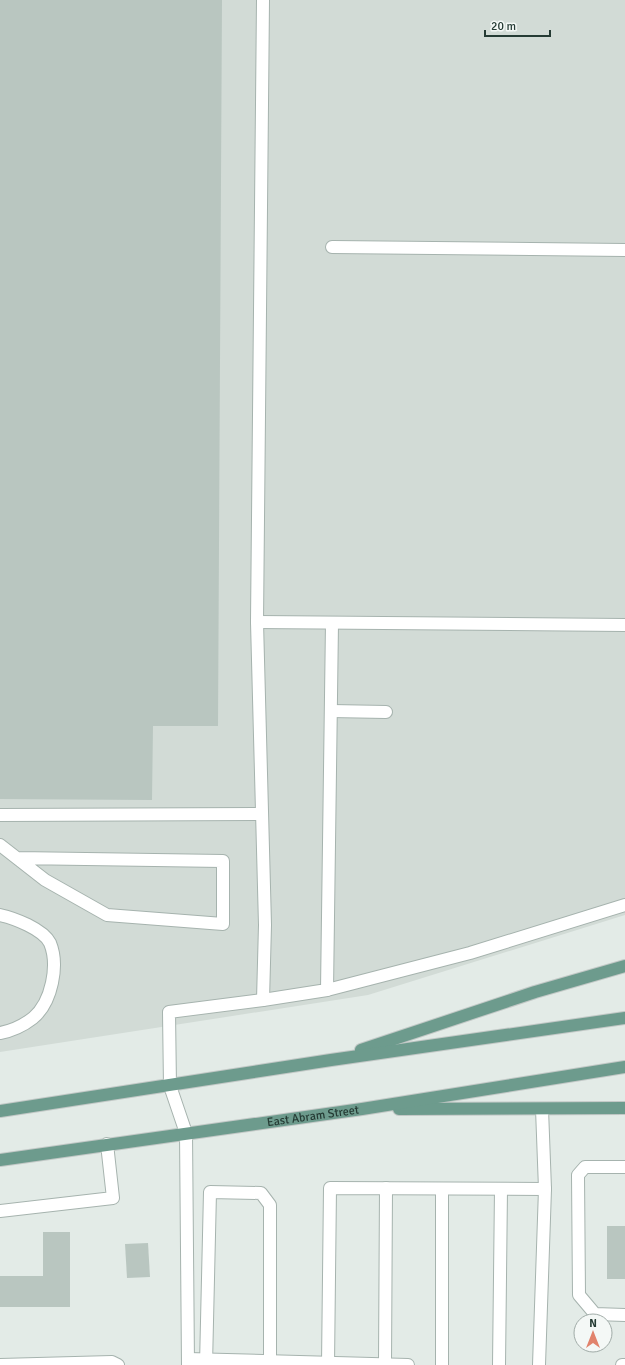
<svg xmlns="http://www.w3.org/2000/svg" width="625" height="1365" viewBox="0 0 625 1365" font-family="Signika,sans-serif">
<style>
.built{fill:#d2dbd6}
.building{fill:#b9c6c0}
.lines{fill:none;stroke-linecap:round;stroke-linejoin:round}
.minor-casing{stroke:#a6b3ae;stroke-width:14}
.major-casing{stroke:#c2c8c6;stroke-width:14}
.minor{stroke:#fff;stroke-width:12}
.major{stroke:#6d9b8d;stroke-width:12}
.labels{text-anchor:middle;stroke-width:4;stroke-linejoin:round;paint-order:stroke}
.street-label{font-size:12px;fill:#253b34;stroke:#f4f8f6}
</style>
<rect width="100%" height="100%" fill="#e3ebe7"/>
<path class="built" d="M 0,0 L 625,0 L 625,915 L 368,995 L 0,1052 Z"/>
<g class="building">
<path d="M 0,0 L 222,0 L 218,726 L 153,726 L 152,800 L 0,799 Z"/>
<rect x="607" y="1226" width="18" height="53"/>
<path d="M 43,1232 L 70,1232 L 70,1307 L 0,1307 L 0,1276 L 43,1276 Z"/>
<path d="M 148,1243 L 150,1277 L 127,1278 L 125,1244 Z"/>
</g>
<g class="lines">
<defs>
<g id="minor">
<path d="M 332,247 L 625,250"/>
<path d="M 257,622 L 625,625"/>
<path d="M 331,711 L 386,712"/>
<path d="M 0,815 L 262,814"/>
<path d="M 0,845 L 45,880 L 107,915 L 223,924 L 223,861 L 17,858"/>
<path d="M 0,915 C 14,918 43,929 50,943 C 59,965 52,1002 33,1018 C 24,1025 11,1031 0,1033"/>
<path d="M 327,990 L 470,953 L 625,905"/>
<path d="M 263,1000 L 265,925 L 257,622 L 263,0"/>
<path d="M 542,1109 L 545,1189"/>
<path d="M 625,1167 L 585,1167 L 578,1175 L 579,1295 L 595,1314 L 625,1315"/>
<path d="M 442,1189 L 442,1365"/>
<path d="M 0,1211 L 113,1198 L 107,1144"/>
<path d="M 188,1359 L 408,1365"/>
<path d="M 0,1365 L 112,1362 L 118,1365"/>
<path d="M 188,1365 L 186,1133 L 170,1086 L 169,1012 L 263,1000 L 327,990 L 332,623"/>
<path d="M 206,1365 L 210,1192 L 261,1193 L 270,1205 L 270,1365"/>
<path d="M 328,1365 L 330,1188 L 545,1189 L 539,1365"/>
<path d="M 385,1365 L 386,1188"/>
<path d="M 499,1365 L 501,1189"/>
<path d="M 622,1365 L 625,1365"/>
</g>
<g id="major">
<path d="M 361,1050 L 535,992 L 625,966"/>
<path d="M 399,1109 L 625,1108"/>
<path d="M 0,1111 L 331,1060 L 625,1018"/>
<path id="s1" d="M 0,1160 L 362,1109 L 625,1067"/>
</g>
</defs>
<use href="#minor" class="minor-casing"/>
<use href="#major" class="major-casing"/>
<use href="#minor" class="minor"/>
<use href="#major" class="major"/>
</g>
<g class="labels">
<g class="street-label">
<text dy="4" stroke="none"><textPath href="#s1" startOffset="316">East Abram Street</textPath></text>
</g>
</g>
<g transform="translate(593 1333)"><circle r="19" fill="#f4f8f6" stroke="#a1aca8"/>
<path d="M0-3L7 15L0 10L-7 15Z" fill="#e1836c"/>
<text y="-6" font-size="11" font-weight="bold" text-anchor="middle" fill="#253b34">N</text>
</g>
<path d="M485 30v6h65v-6" fill="none" stroke="#253b34" stroke-width="2"/>
<text x="491" y="30" font-size="12" fill="#253b34" stroke="#f4f8f6" stroke-width="3" paint-order="stroke">20 m</text>
</svg>
